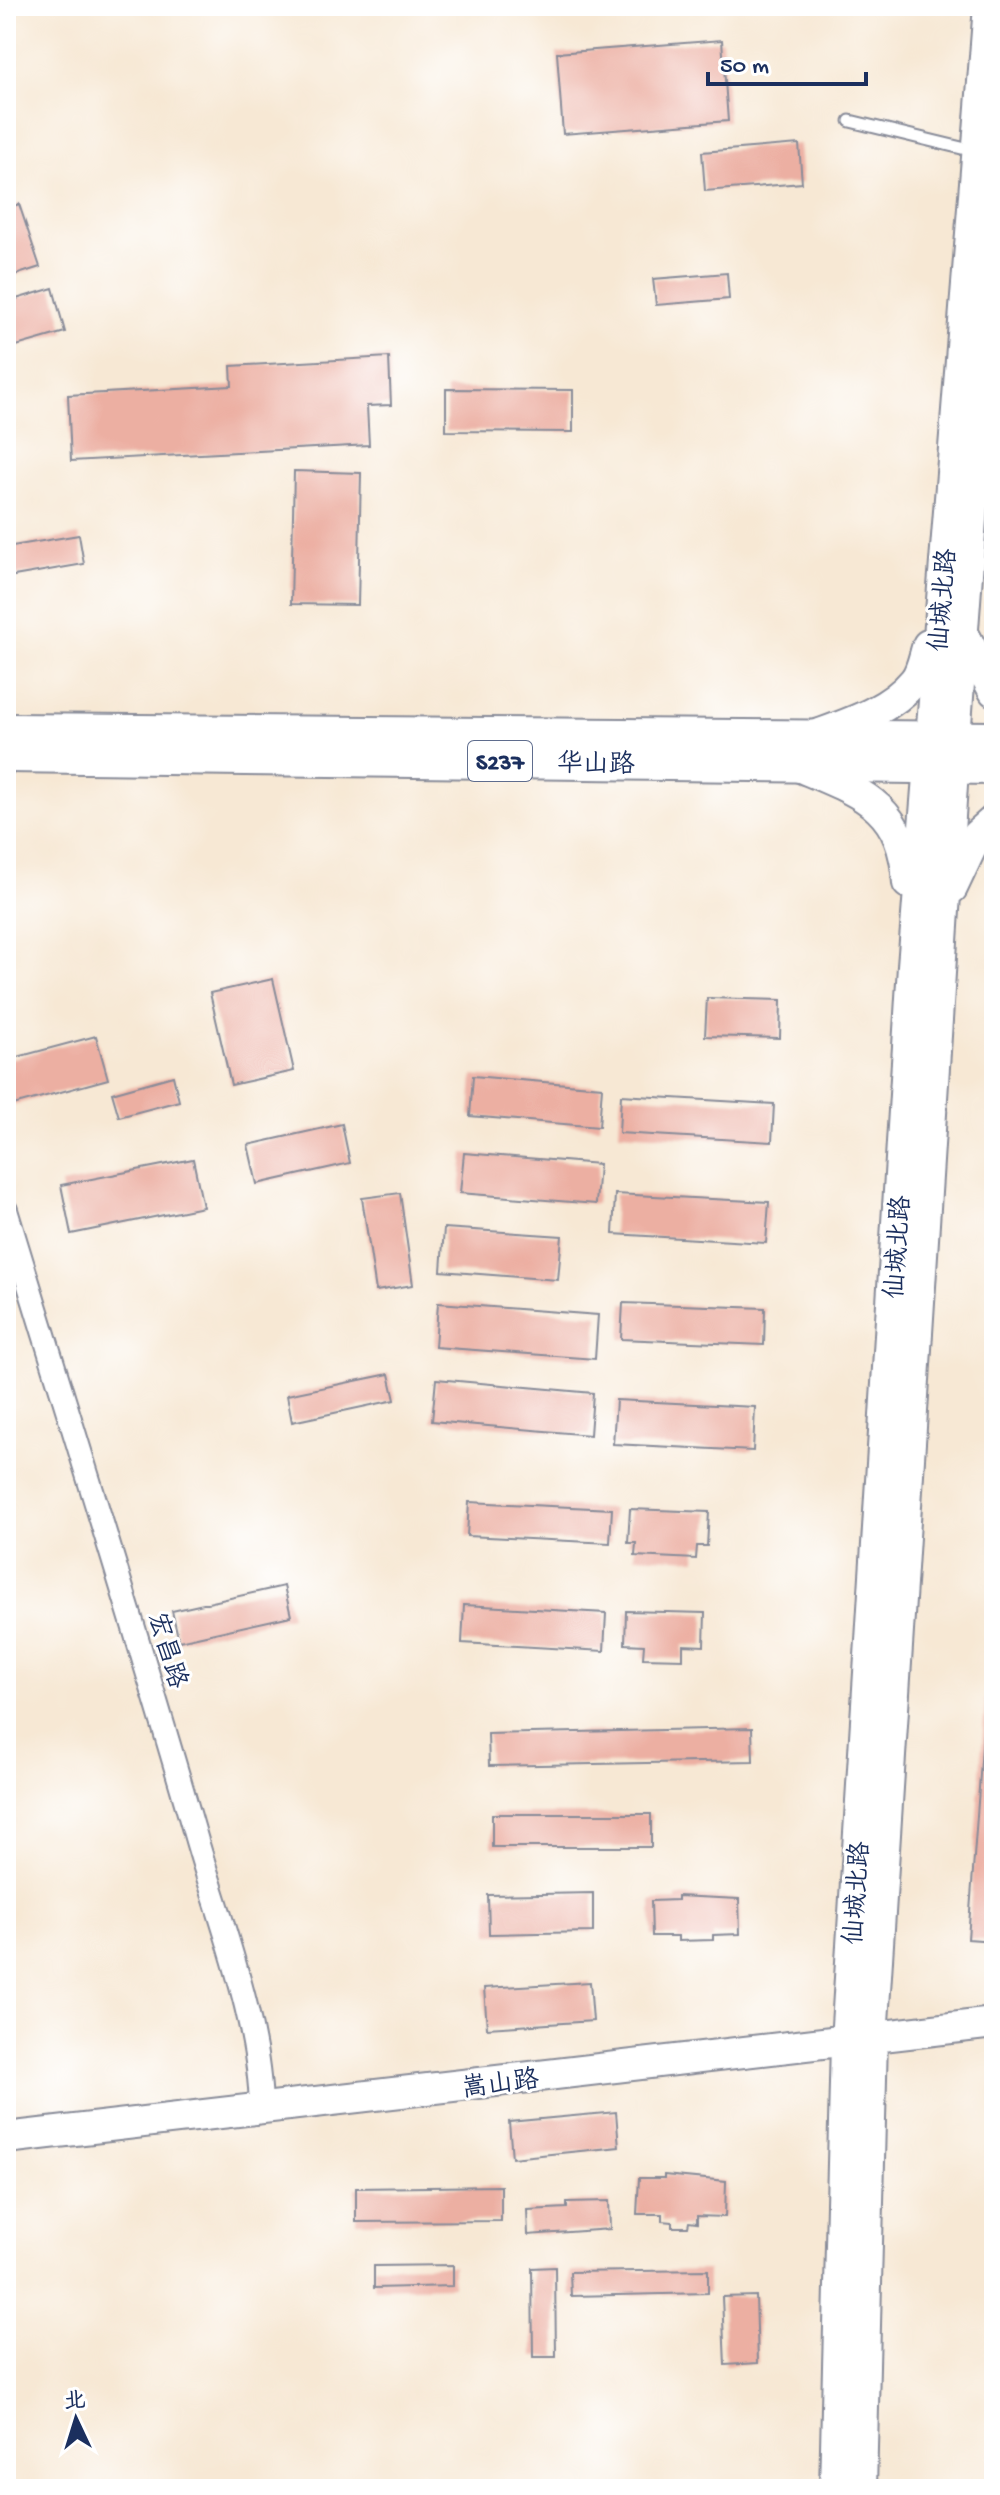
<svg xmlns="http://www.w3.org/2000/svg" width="1000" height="2495" viewBox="0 0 1000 2495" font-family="'Gochi Hand','LXGW WenKai TC',sans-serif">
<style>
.building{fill:#ecafa2}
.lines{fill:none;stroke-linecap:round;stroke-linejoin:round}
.lane-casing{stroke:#898c99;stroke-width:15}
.street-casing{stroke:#898c99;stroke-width:26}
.secondary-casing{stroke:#898c99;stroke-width:34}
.primary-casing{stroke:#898c99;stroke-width:38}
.lane{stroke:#fff;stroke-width:11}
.street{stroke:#fff;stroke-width:22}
.secondary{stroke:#fff;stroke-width:30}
.primary{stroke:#fff;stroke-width:34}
.labels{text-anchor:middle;stroke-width:6;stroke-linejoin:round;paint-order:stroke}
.shield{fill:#fff;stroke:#5f6d8e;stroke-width:2}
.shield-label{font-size:24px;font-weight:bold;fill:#1b2f5e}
.street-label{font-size:26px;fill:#1b2f5e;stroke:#fff}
</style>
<rect width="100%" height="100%" fill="#fff"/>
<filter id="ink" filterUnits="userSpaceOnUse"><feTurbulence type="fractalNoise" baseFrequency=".0125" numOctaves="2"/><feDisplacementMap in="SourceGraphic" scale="16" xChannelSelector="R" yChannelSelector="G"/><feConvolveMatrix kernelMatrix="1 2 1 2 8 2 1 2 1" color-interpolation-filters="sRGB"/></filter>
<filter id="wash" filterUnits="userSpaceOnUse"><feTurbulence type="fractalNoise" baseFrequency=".006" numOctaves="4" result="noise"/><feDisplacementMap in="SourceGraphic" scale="32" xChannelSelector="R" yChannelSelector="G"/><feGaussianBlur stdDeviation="1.8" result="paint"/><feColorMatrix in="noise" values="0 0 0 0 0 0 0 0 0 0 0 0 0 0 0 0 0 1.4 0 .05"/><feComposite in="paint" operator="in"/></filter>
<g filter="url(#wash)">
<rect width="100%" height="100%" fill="#f7e8d4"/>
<g id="blocks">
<g class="building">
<path d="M 722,40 L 728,121 L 563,134 L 557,53 Z"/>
<path d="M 799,144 L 802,183 L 705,191 L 702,152 Z"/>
<path d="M 19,204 L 40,267 L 6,278 L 6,209 Z"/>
<path d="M 727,273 L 729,299 L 656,305 L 653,279 Z"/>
<path d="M 53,288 L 65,332 L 6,349 L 6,302 Z"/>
<path d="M 389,357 L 391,405 L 367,406 L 369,445 L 71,461 L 68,395 L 232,386 L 231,366 Z"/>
<path d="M 446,389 L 573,390 L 573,432 L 446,431 Z"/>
<path d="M 294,471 L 361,473 L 358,605 L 291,604 Z"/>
<path d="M 79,535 L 84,564 L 8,577 L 6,547 Z"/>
<path d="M 273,979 L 294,1071 L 231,1085 L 210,993 Z"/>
<path d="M 707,998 L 781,1000 L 780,1038 L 705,1036 Z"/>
<path d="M 96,1036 L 108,1079 L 6,1107 L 6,1060 Z"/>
<path d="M 173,1076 L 179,1101 L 119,1117 L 112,1093 Z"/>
<path d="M 473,1076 L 602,1087 L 599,1127 L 470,1116 Z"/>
<path d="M 621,1095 L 774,1104 L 772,1142 L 619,1133 Z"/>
<path d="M 342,1124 L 350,1163 L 257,1184 L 248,1145 Z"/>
<path d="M 464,1153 L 599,1164 L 596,1204 L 460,1193 Z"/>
<path d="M 193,1159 L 203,1207 L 71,1234 L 61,1185 Z"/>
<path d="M 400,1193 L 413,1285 L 376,1291 L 362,1198 Z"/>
<path d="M 615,1194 L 769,1202 L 766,1243 L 613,1234 Z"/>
<path d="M 444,1228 L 562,1236 L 558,1280 L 441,1271 Z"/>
<path d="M 438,1303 L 598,1315 L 595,1359 L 435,1347 Z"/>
<path d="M 623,1303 L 765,1308 L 764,1345 L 621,1339 Z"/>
<path d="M 389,1374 L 395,1400 L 292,1422 L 287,1395 Z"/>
<path d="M 436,1379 L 593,1393 L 590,1435 L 432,1421 Z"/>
<path d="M 616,1400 L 755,1407 L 753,1451 L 613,1444 Z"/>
<path d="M 469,1502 L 612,1509 L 610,1543 L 467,1536 Z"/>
<path d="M 630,1509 L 709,1512 L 707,1546 L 697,1546 L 696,1559 L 635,1556 L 636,1543 L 628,1543 Z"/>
<path d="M 284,1586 L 291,1616 L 179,1641 L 172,1611 Z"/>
<path d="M 464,1605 L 606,1613 L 604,1651 L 462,1643 Z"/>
<path d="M 992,1610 L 994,1610 L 994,1941 L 968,1939 Z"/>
<path d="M 626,1611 L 705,1613 L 704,1646 L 683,1645 L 683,1659 L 643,1658 L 644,1645 L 625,1644 Z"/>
<path d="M 752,1728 L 753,1761 L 489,1766 L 488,1734 Z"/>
<rect x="492" y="1814" width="159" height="33"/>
<path d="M 593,1893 L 593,1932 L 489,1934 L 488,1895 Z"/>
<path d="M 677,1896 L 739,1899 L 740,1934 L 713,1935 L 713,1940 L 678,1941 L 678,1936 L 652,1936 L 651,1901 L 677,1900 Z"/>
<path d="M 590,1982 L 593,2021 L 487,2028 L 484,1988 Z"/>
<path d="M 616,2112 L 619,2147 L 512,2158 L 509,2122 Z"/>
<path d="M 664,2175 L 726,2181 L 725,2217 L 697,2216 L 697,2223 L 689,2222 L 688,2227 L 672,2227 L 672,2222 L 662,2221 L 662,2214 L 637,2214 L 639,2178 L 664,2178 Z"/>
<path d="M 501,2186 L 501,2221 L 356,2222 L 356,2188 Z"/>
<path d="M 609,2201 L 610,2229 L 528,2235 L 527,2210 L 567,2208 L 567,2202 Z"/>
<path d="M 453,2265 L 453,2286 L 374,2288 L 374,2266 Z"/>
<path d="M 555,2267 L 556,2357 L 533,2357 L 532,2268 Z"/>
<path d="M 708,2270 L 708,2293 L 571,2296 L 570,2272 Z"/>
<path d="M 756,2296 L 758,2363 L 725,2365 L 722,2297 Z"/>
</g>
</g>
</g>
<g filter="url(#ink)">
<use href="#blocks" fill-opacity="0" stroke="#898c99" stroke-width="2"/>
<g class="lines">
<defs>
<path id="lane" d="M 850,121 L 974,151"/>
<path id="street" d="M 6,1210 C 69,1418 135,1625 195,1834 C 219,1919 260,2022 261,2109"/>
<g id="secondary">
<path d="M 963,633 L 994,691"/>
<path d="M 820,734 C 853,722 891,709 914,681 C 922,672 924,656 928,645"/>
<path d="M 798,766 C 862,793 903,805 908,883"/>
<path d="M 952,888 L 977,835 L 994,820"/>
<path d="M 6,2138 L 994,2023"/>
<path d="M 835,2489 L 846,2042 L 913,966 L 989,6"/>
<path d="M 861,2489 L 872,2038 L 955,738 L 994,206"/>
</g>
<g id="primary">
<path d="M 6,731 L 994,739"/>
<path d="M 6,755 L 994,767"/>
</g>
</defs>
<use href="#lane" class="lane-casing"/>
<use href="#street" class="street-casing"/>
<use href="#secondary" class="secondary-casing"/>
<use href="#primary" class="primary-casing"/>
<use href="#lane" class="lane"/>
<use href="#street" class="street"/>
<use href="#secondary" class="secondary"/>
<use href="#primary" class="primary"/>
</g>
</g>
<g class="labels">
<rect class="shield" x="468" y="741" width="64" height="40" rx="6"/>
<g class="shield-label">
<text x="500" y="769">S237</text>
</g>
<g class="street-label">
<text transform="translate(941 600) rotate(-85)" y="9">仙城北路</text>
<text transform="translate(596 762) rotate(1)" y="9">华山路</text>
<text transform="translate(896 1247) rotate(-86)" y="9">仙城北路</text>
<text transform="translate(169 1650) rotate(73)" y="9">宏昌路</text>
<text transform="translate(855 1893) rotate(-86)" y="9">仙城北路</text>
<text transform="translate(500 2082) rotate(-7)" y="9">嵩山路</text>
</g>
</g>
<rect width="1000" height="2495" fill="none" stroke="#fff" stroke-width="32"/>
<g transform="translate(76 2419) rotate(356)" stroke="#ffffff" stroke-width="6" paint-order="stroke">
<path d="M0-6L14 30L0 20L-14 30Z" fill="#1b2f5e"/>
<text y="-12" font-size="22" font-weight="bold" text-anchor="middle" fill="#1b2f5e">北</text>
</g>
<path d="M708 72v12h158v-12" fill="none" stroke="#1b2f5e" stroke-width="4"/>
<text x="720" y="72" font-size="24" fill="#1b2f5e" stroke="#ffffff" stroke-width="6" paint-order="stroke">50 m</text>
</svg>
